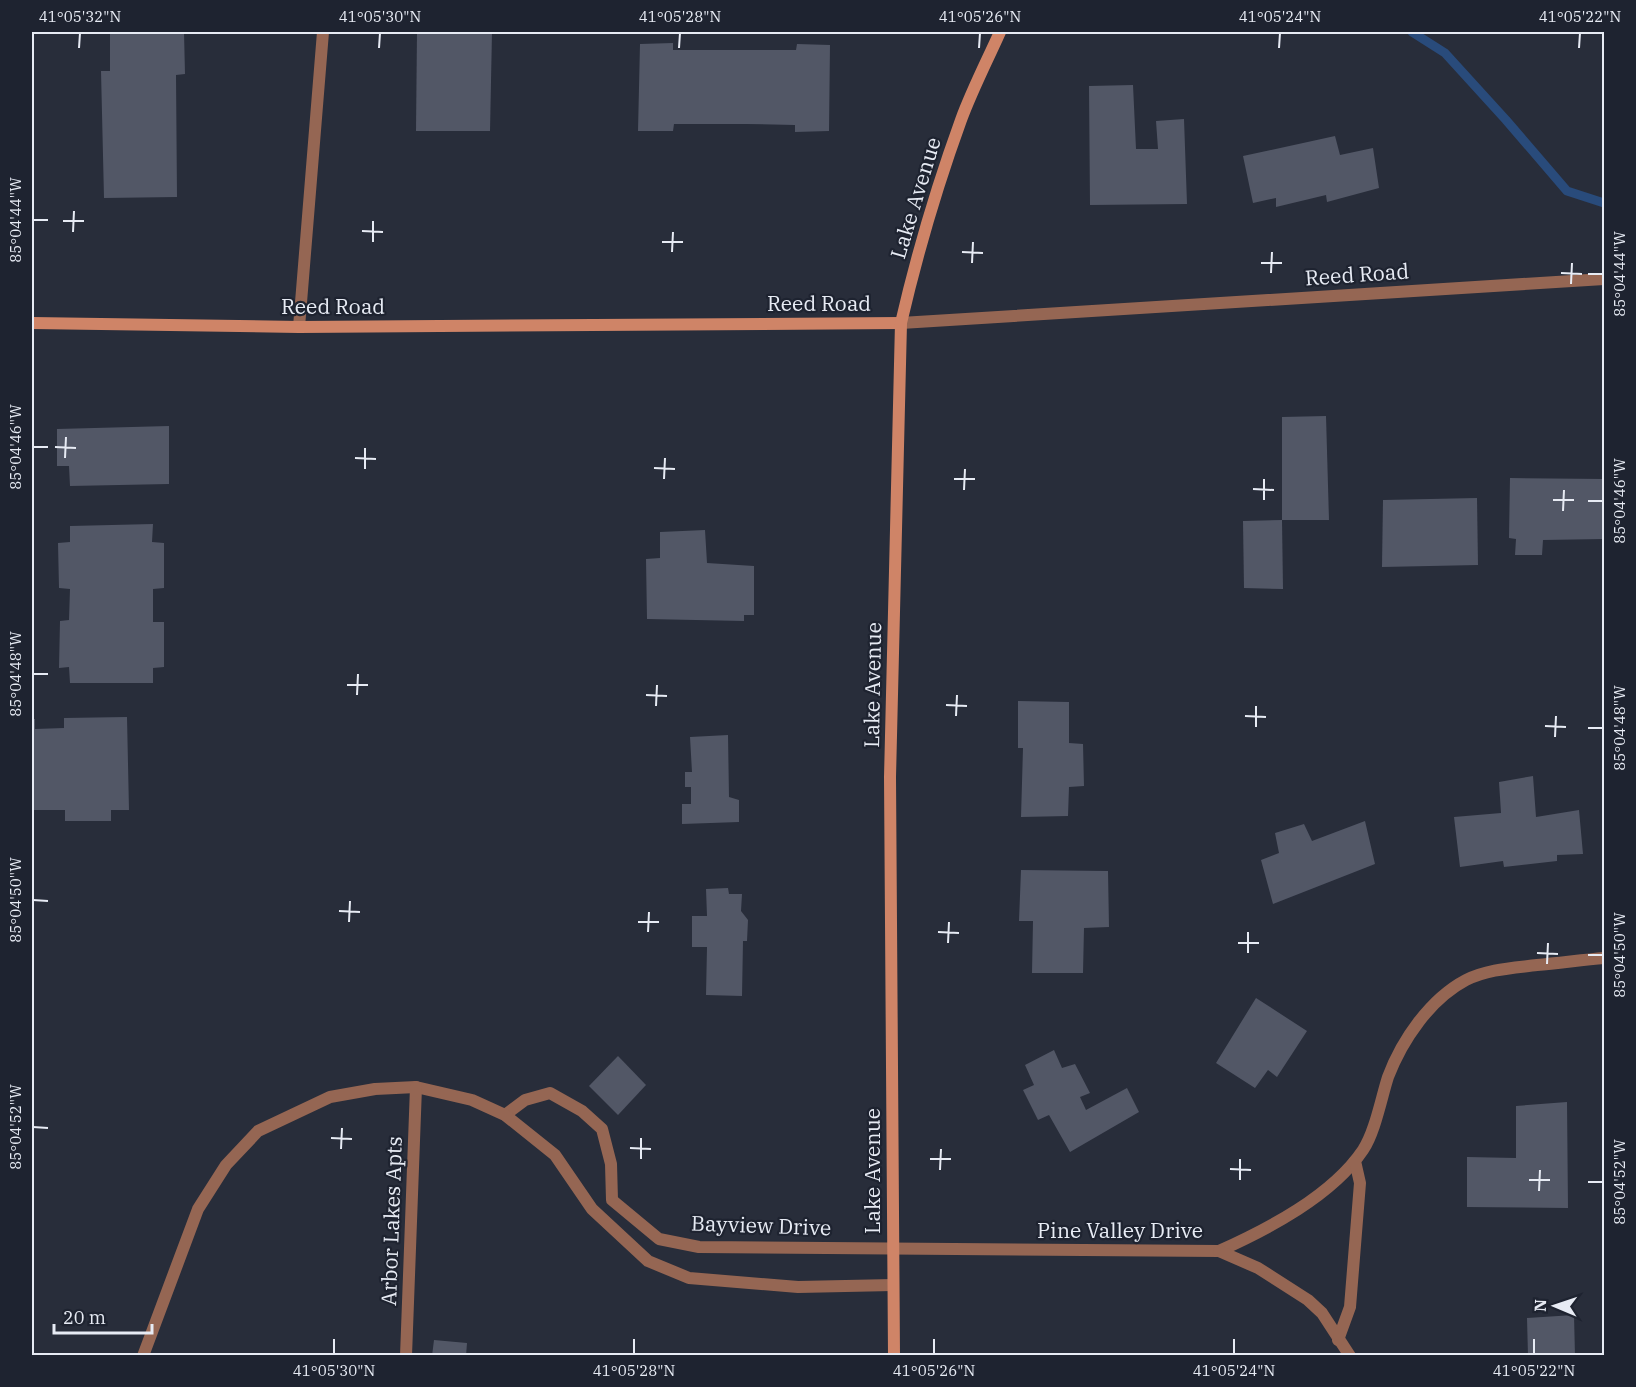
<svg xmlns="http://www.w3.org/2000/svg" width="1636" height="1387" viewBox="0 0 1636 1387" font-family="'IBM Plex Serif',serif">
<style>
.lines{fill:none;stroke-linecap:round;stroke-linejoin:round}
.stream{stroke:#294b7b;stroke-width:9}
.building{fill:#525766}
.street{stroke:#956653;stroke-width:12}
.secondary{stroke:#cf8467;stroke-width:12}
.ticks{fill:none;stroke:#e7ebf4;stroke-width:2}
.labels{text-anchor:middle;stroke-width:4.5;stroke-linejoin:round;paint-order:stroke}
.street-label{font-size:21px;fill:#e7ebf4;stroke:#1e2330}
.neatline{fill:none;stroke:#e7ebf4;stroke-width:2}
.ticks-label{font-size:15px;text-anchor:middle;fill:#e7ebf4}
</style>
<rect width="100%" height="100%" fill="#282d3a"/>
<g class="lines">
<path class="stream" d="M 1412,32 L 1445,53 L 1506,120 L 1567,191 L 1604,203"/>
</g>
<g class="building">
<path d="M 110,32 L 184,32 L 185,74 L 176,75 L 177,197 L 104,198 L 101,71 L 110,71 Z"/>
<path d="M 417,32 L 492,32 L 490,131 L 416,131 Z"/>
<path d="M 673,43 L 673,50 L 796,50 L 797,44 L 830,45 L 829,131 L 795,132 L 795,125 L 746,124 L 674,124 L 673,131 L 638,131 L 640,44 Z"/>
<path d="M 1133,85 L 1136,149 L 1158,149 L 1156,121 L 1184,119 L 1187,204 L 1090,205 L 1089,86 Z"/>
<path d="M 1335,136 L 1340,155 L 1373,148 L 1379,188 L 1327,202 L 1326,195 L 1276,207 L 1276,198 L 1253,203 L 1243,156 Z"/>
<path d="M 1326,416 L 1329,520 L 1282,520 L 1282,417 Z"/>
<path d="M 169,426 L 169,484 L 70,486 L 69,466 L 57,466 L 57,429 Z"/>
<path d="M 1510,478 L 1604,479 L 1604,539 L 1543,540 L 1542,555 L 1515,555 L 1516,539 L 1509,538 Z"/>
<path d="M 1477,498 L 1478,565 L 1382,567 L 1383,500 Z"/>
<path d="M 1282,520 L 1283,589 L 1244,588 L 1243,521 Z"/>
<path d="M 153,524 L 152,542 L 164,543 L 164,588 L 153,589 L 153,622 L 164,622 L 164,667 L 153,668 L 153,683 L 70,683 L 69,667 L 59,668 L 60,621 L 69,620 L 70,589 L 59,588 L 58,543 L 70,542 L 70,526 Z"/>
<path d="M 705,530 L 707,563 L 754,566 L 754,615 L 744,615 L 744,621 L 647,619 L 646,559 L 660,558 L 660,532 Z"/>
<path d="M 1018,701 L 1069,702 L 1069,743 L 1083,744 L 1084,786 L 1069,787 L 1068,816 L 1021,817 L 1023,748 L 1018,748 Z"/>
<path d="M 127,717 L 129,810 L 111,810 L 111,821 L 65,821 L 65,810 L 32,810 L 32,719 L 35,719 L 35,729 L 64,728 L 64,718 Z"/>
<path d="M 728,735 L 729,797 L 739,800 L 739,822 L 682,824 L 682,804 L 691,804 L 691,787 L 685,787 L 685,772 L 692,772 L 690,737 Z"/>
<path d="M 1533,776 L 1536,817 L 1579,810 L 1583,854 L 1557,855 L 1557,861 L 1504,867 L 1503,861 L 1460,867 L 1454,817 L 1501,813 L 1499,782 Z"/>
<path d="M 1365,821 L 1375,864 L 1273,904 L 1261,860 L 1279,853 L 1275,833 L 1304,824 L 1312,841 Z"/>
<path d="M 1021,870 L 1108,871 L 1109,927 L 1084,928 L 1083,973 L 1032,973 L 1033,921 L 1019,921 Z"/>
<path d="M 728,888 L 729,894 L 742,894 L 741,911 L 748,920 L 747,941 L 743,941 L 742,996 L 706,995 L 707,947 L 692,947 L 692,916 L 707,916 L 706,889 Z"/>
<path d="M 1256,998 L 1307,1031 L 1277,1077 L 1268,1070 L 1255,1088 L 1216,1063 Z"/>
<path d="M 1054,1050 L 1062,1068 L 1075,1064 L 1090,1093 L 1080,1097 L 1086,1110 L 1127,1088 L 1139,1112 L 1070,1152 L 1049,1115 L 1038,1120 L 1023,1090 L 1034,1085 L 1025,1065 Z"/>
<path d="M 618,1056 L 646,1085 L 618,1115 L 589,1086 Z"/>
<path d="M 1567,1102 L 1568,1208 L 1467,1207 L 1467,1157 L 1516,1158 L 1516,1106 Z"/>
<path d="M 1574,1315 L 1575,1356 L 1528,1356 L 1527,1318 Z"/>
<path d="M 434,1340 L 467,1343 L 466,1356 L 432,1356 Z"/>
</g>
<g class="lines">
<g class="street">
<path d="M 901,323 L 1604,279"/>
<path d="M 299,327 L 323,32"/>
<path d="M 505,1115 L 525,1100 L 550,1093 L 582,1111 L 602,1129 L 611,1164 L 612,1200 L 659,1239 L 699,1247 L 1219,1251 C 1268,1229 1332,1196 1363,1150 C 1375,1132 1381,1099 1388,1077 C 1402,1040 1430,999 1466,980 C 1488,969 1513,968 1537,965 C 1559,963 1582,960 1604,958"/>
<path d="M 1219,1251 L 1258,1268 L 1308,1300 L 1322,1313 L 1350,1356"/>
<path d="M 1338,1340 L 1350,1307 L 1360,1183 L 1355,1161"/>
<path d="M 143,1356 L 198,1209 L 226,1165 L 258,1131 L 330,1097 L 375,1089 L 416,1087 L 472,1100 L 505,1115 L 555,1155 L 592,1209 L 648,1261 L 689,1278 L 798,1287 L 893,1285"/>
<path d="M 406,1356 L 416,1087"/>
</g>
<g class="secondary">
<path d="M 32,323 L 299,327 L 901,323"/>
<path d="M 894,1356 L 890,777 L 901,323 C 917,254 937,186 961,120 C 972,90 987,61 1000,32"/>
</g>
</g>
<path class="ticks" d="M 79,48 L 80,33M 379,48 L 380,33M 679,48 L 680,33M 979,48 L 980,33M 1279,48 L 1280,33M 1579,48 L 1580,33M 33,220 L 48,220M 63,221 L 84,221M 362,231 L 383,232M 73,232 L 74,211M 373,242 L 373,221M 662,242 L 683,242M 672,252 L 673,232M 962,252 L 983,253M 972,263 L 973,242M 1261,263 L 1282,263M 1271,273 L 1272,252M 1561,273 L 1582,274M 1588,274 L 1603,274M 1571,284 L 1572,263M 33,447 L 48,447M 55,447 L 76,448M 65,458 L 66,437M 355,458 L 376,459M 654,468 L 675,469M 365,469 L 365,448M 664,479 L 665,458M 954,479 L 975,479M 1253,489 L 1274,490M 964,490 L 965,469M 1264,500 L 1264,479M 1553,500 L 1574,500M 1588,501 L 1603,501M 1563,511 L 1564,490M 33,674 L 48,674M 347,685 L 368,685M 357,695 L 358,674M 646,695 L 667,696M 946,705 L 967,706M 656,706 L 657,685M 956,716 L 957,695M 1245,716 L 1266,717M 1545,726 L 1566,727M 1256,727 L 1256,706M 1588,728 L 1603,728M 1555,737 L 1556,716M 33,900 L 48,901M 339,911 L 360,912M 349,922 L 350,901M 638,922 L 659,922M 648,932 L 649,912M 938,932 L 959,933M 948,943 L 949,922M 1238,943 L 1259,943M 1248,953 L 1248,932M 1537,953 L 1558,954M 1588,955 L 1603,955M 1547,964 L 1548,943M 33,1127 L 48,1128M 331,1138 L 352,1139M 630,1148 L 651,1149M 341,1149 L 342,1128M 641,1159 L 641,1138M 930,1159 L 951,1159M 1230,1169 L 1251,1170M 940,1170 L 941,1149M 1240,1180 L 1240,1159M 1529,1180 L 1550,1180M 1588,1182 L 1603,1182M 1539,1191 L 1540,1170M 334,1354 L 334,1339M 634,1354 L 634,1339M 934,1354 L 934,1339M 1234,1354 L 1234,1339M 1534,1354 L 1534,1339"/>
<g class="labels">
<g class="street-label">
<text transform="translate(916 198) rotate(-73)" y="7">Lake Avenue</text>
<text transform="translate(1357 275) rotate(-4)" y="7">Reed Road</text>
<text x="819" y="311">Reed Road</text>
<text x="333" y="314">Reed Road</text>
<text transform="translate(873 685) rotate(-89)" y="7">Lake Avenue</text>
<text transform="translate(873 1171) rotate(-90)" y="7">Lake Avenue</text>
<text transform="translate(392 1221) rotate(-88)" y="7">Arbor Lakes Apts</text>
<text transform="translate(761 1226) rotate(2)" y="7">Bayview Drive</text>
<text x="1120" y="1238">Pine Valley Drive</text>
</g>
</g>
<rect width="1636" height="1387" fill="none" stroke="#1e2330" stroke-width="66"/>
<g transform="translate(1555 1306) rotate(272)" stroke="#1e2330" stroke-width="4.5" paint-order="stroke">
<path d="M0-4.5L10 22L0 15L-10 22Z" fill="#e7ebf4"/>
<text y="-9" font-size="16" font-weight="bold" text-anchor="middle" fill="#e7ebf4">N</text>
</g>
<path d="M54 1324v9h98v-9" fill="none" stroke="#e7ebf4" stroke-width="3"/>
<text x="63" y="1324" font-size="18" fill="#e7ebf4" stroke="#1e2330" stroke-width="4.5" paint-order="stroke">20 m</text>
<rect x="33" y="33" width="1570" height="1321" class="neatline"/>
<g class="ticks-label">
<text x="80" y="22">41°05'32"N</text>
<text x="380" y="22">41°05'30"N</text>
<text x="680" y="22">41°05'28"N</text>
<text x="980" y="22">41°05'26"N</text>
<text x="1280" y="22">41°05'24"N</text>
<text x="1580" y="22">41°05'22"N</text>
<text transform="translate(16 220) rotate(-90)" y="5">85°04'44"W</text>
<text transform="translate(1620 274) rotate(-90)" y="5">85°04'44"W</text>
<text transform="translate(16 447) rotate(-90)" y="5">85°04'46"W</text>
<text transform="translate(1620 501) rotate(-90)" y="5">85°04'46"W</text>
<text transform="translate(16 674) rotate(-90)" y="5">85°04'48"W</text>
<text transform="translate(1620 728) rotate(-90)" y="5">85°04'48"W</text>
<text transform="translate(16 900) rotate(-90)" y="5">85°04'50"W</text>
<text transform="translate(1620 955) rotate(-90)" y="5">85°04'50"W</text>
<text transform="translate(16 1127) rotate(-90)" y="5">85°04'52"W</text>
<text transform="translate(1620 1182) rotate(-90)" y="5">85°04'52"W</text>
<text x="334" y="1376">41°05'30"N</text>
<text x="634" y="1376">41°05'28"N</text>
<text x="934" y="1376">41°05'26"N</text>
<text x="1234" y="1376">41°05'24"N</text>
<text x="1534" y="1376">41°05'22"N</text>
</g>
</svg>
